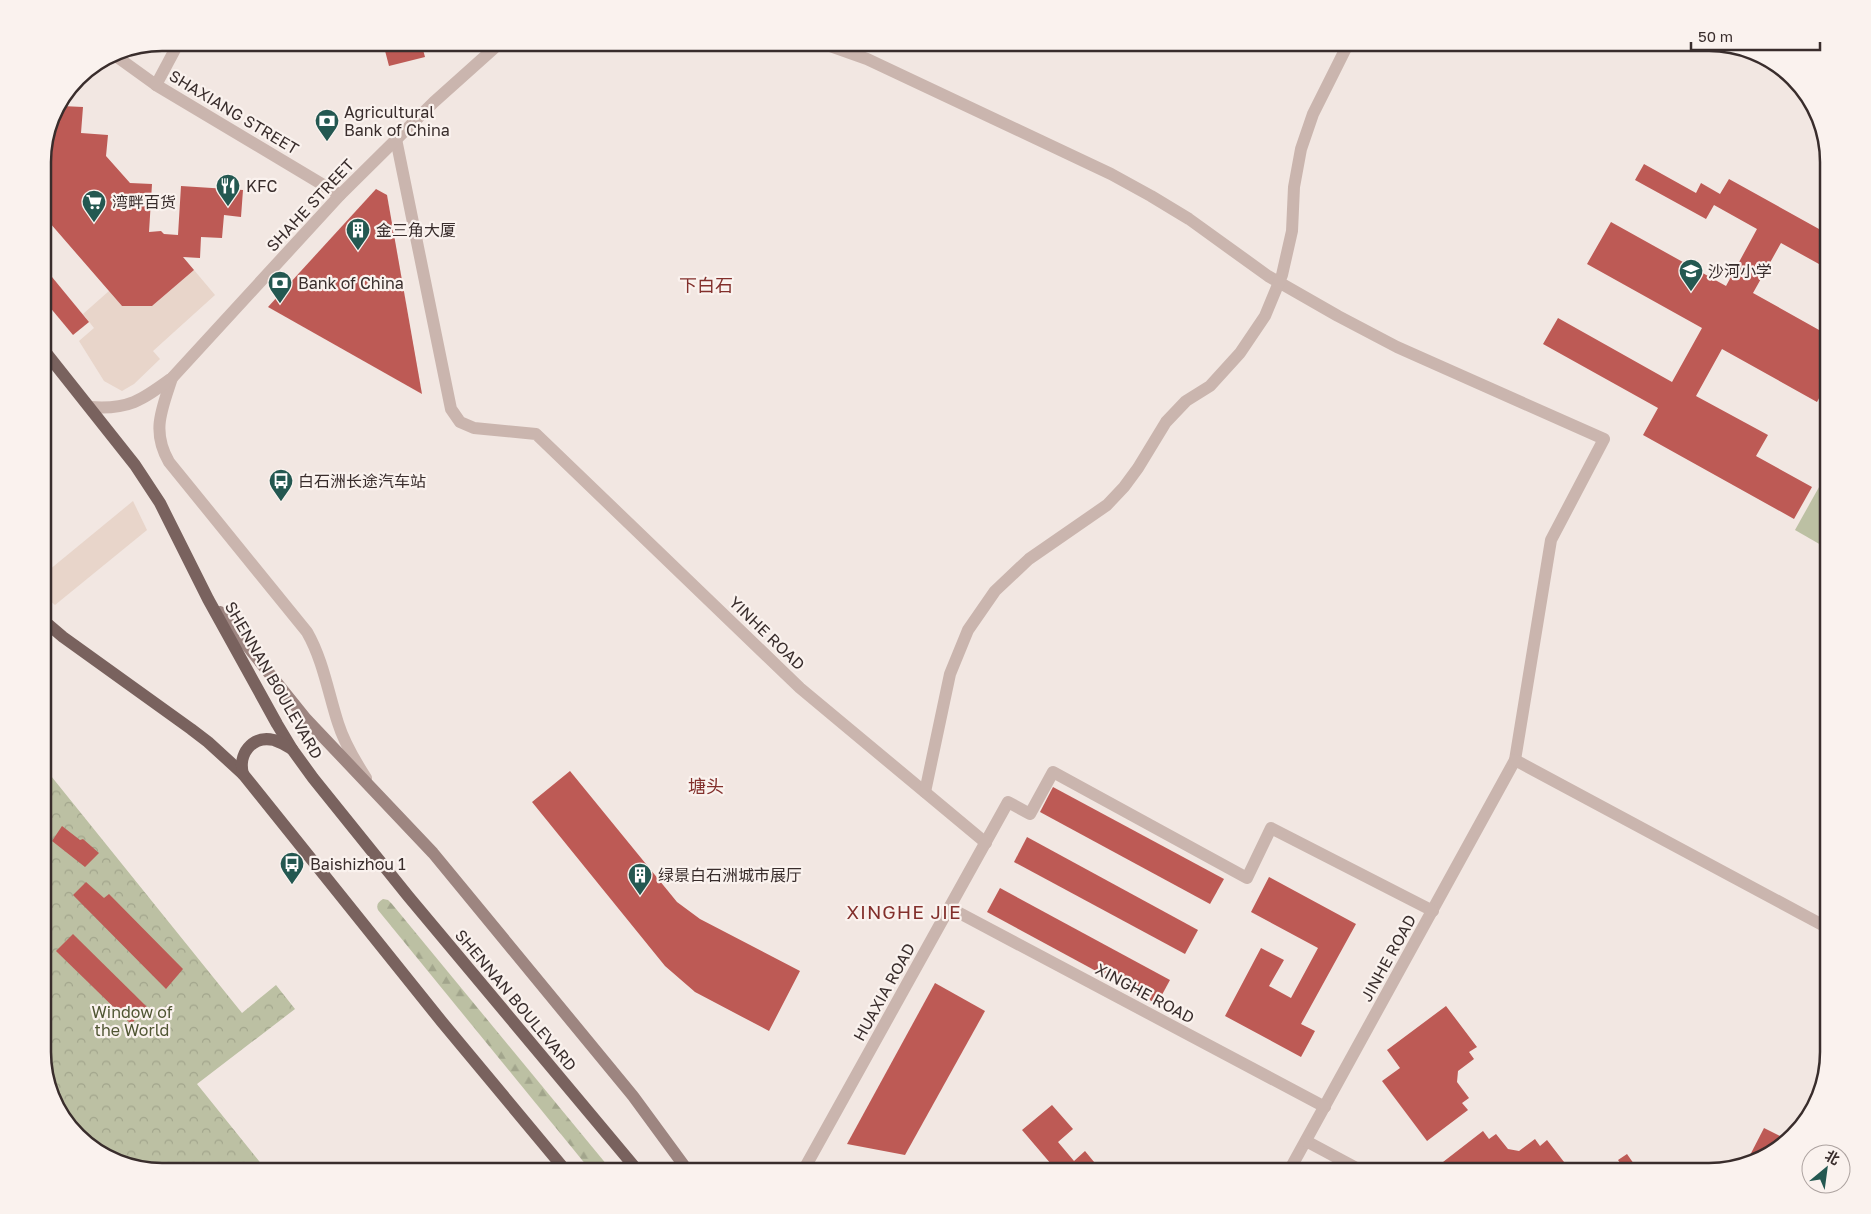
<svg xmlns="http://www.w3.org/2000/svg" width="1871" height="1214" viewBox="0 0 1871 1214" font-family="'Golos Text','Noto Sans SC',sans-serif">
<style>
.green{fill:#bcc0a3}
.forest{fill:url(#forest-firs)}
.park{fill:url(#park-crowns)}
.plaza{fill:#e8d5ca}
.building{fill:#bd5a55}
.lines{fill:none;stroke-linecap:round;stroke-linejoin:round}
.street{stroke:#cab5ae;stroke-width:12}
.secondary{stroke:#9d8580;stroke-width:12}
.primary{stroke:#79625e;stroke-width:12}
.labels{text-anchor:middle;stroke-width:4.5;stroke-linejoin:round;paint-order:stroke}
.street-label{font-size:16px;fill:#392d2c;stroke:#faf2ee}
.poi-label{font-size:16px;fill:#392d2c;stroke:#faf2ee;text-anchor:start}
.park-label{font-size:16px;fill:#4f5532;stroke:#faf2ee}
.neighbourhood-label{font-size:18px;fill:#822f2b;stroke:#faf2ee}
.quarter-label{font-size:19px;letter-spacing:1px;fill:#822f2b;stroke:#faf2ee}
.rim{fill:none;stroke:#392d2c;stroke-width:2.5}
</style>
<defs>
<pattern id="forest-firs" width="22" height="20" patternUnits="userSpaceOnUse" patternTransform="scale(1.25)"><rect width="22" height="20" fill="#bcc0a3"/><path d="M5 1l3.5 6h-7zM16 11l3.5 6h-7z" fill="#a2a58c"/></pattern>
<pattern id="park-crowns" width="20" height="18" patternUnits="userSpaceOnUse" patternTransform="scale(1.25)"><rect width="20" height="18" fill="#bcc0a3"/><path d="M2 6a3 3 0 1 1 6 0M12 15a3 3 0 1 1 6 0" fill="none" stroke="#a2a58c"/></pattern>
</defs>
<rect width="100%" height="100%" fill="#f2e7e2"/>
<path class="green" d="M 1828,471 L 1828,549 L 1795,530 Z"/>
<path class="forest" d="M 383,899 L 388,900 L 392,904 L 612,1171 L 591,1171 L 378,910 C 376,905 378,902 383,899 Z"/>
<path class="park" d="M 43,766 L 242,1013 L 276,985 L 295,1009 L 197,1084 L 267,1171 L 162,1171 L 96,1151 L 59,1112 L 43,1059 Z"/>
<g class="plaza">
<path d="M 194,270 L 215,295 L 153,351 L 160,359 L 134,384 L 122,391 L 104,381 L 79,341 L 94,328 L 83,314 L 109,291 L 122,306 L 152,306 Z"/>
<path d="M 133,501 L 147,530 L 55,605 L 43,595 L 43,575 Z"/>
</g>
<g class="building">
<path d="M 359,42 L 421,42 L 425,57 L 389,66 L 383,43 L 361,49 Z"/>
<path d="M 60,104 L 62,106 L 83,107 L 81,133 L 108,135 L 106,156 L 130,183 L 152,184 L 149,232 L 161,231 L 164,234 L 178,235 L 181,186 L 243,190 L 241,217 L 224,215 L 222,238 L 201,237 L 200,258 L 183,257 L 194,270 L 152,306 L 122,306 L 43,215 L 43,155 L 52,116 Z"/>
<path d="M 1644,164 L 1696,193 L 1701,183 L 1720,194 L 1729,179 L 1828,234 L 1828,269 L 1781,243 L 1753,293 L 1828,335 L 1828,381 L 1817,402 L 1722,349 L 1696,396 L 1768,435 L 1756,456 L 1812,487 L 1794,519 L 1643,435 L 1658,408 L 1543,344 L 1558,318 L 1672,382 L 1702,328 L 1587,264 L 1611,222 L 1726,286 L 1757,229 L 1714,205 L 1706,219 L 1635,180 Z"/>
<path d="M 376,189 L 387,195 L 422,394 L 268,307 Z"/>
<path d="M 52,277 L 89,322 L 73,335 L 43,299 L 43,285 Z"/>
<path d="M 570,771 L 677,902 L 700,919 L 800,971 L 769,1031 L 695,992 L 665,966 L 532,802 Z"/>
<path d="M 1053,787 L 1224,879 L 1210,904 L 1040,812 Z"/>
<path d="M 62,826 L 80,840 L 83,839 L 99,853 L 85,867 L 52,841 Z"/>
<path d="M 1027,837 L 1198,930 L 1185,954 L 1014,862 Z"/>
<path d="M 1269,877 L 1356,924 L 1301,1024 L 1315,1031 L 1301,1057 L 1225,1016 L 1261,948 L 1284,960 L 1269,986 L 1291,998 L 1318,948 L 1251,912 Z"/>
<path d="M 86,882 L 104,898 L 109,894 L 183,969 L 166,989 L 73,895 Z"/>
<path d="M 1000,888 L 1170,980 L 1157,1004 L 987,912 Z"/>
<path d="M 73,934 L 147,1007 L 131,1024 L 56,951 Z"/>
<path d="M 935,983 L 985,1011 L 905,1155 L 847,1144 Z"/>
<path d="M 1446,1006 L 1477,1047 L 1469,1052 L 1474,1059 L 1458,1071 L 1457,1082 L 1469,1098 L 1462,1103 L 1468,1110 L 1427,1141 L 1382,1081 L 1400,1068 L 1387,1050 Z"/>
<path d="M 1052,1105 L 1073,1129 L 1058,1142 L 1074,1161 L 1085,1151 L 1099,1168 L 1095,1171 L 1057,1171 L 1022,1130 Z"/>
<path d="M 1764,1128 L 1786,1139 L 1768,1156 L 1747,1161 Z"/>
<path d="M 1483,1131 L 1489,1139 L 1496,1134 L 1508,1149 L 1519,1151 L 1535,1139 L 1540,1146 L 1547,1140 L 1571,1171 L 1450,1171 L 1443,1162 Z"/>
<path d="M 1627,1154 L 1634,1164 L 1637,1162 L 1644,1171 L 1624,1171 L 1625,1170 L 1618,1160 Z"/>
<path d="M 922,1162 L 931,1171 L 911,1171 Z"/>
<path d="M 1691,1163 L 1697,1171 L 1675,1171 L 1680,1168 L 1682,1171 Z"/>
</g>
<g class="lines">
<g class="street">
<path d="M 819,42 L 867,59 L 1111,174 L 1151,196 L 1189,219 L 1268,276 L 1338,316 L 1397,347 L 1604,439 L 1551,540 L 1515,760 L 1289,1171"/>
<path d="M 113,54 L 156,85 L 340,195"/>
<path d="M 156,85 L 179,42"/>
<path d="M 396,139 L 451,409 L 460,422 L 474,428 L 536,434 L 800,688 L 986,843"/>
<path d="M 172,378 C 162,409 151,431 169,462 L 307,632 C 323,660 328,692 338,723 C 344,742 355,761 366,778"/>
<path d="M 90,407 C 129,410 142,400 172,378 L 340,195 L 434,102 L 501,42"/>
<path d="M 1515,760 L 1828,928"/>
<path d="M 925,792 L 950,674 L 968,630 L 995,591 L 1029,559 L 1107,505 L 1124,487 L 1138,468 L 1166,422 L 1186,401 L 1210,386 L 1240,353 L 1265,316 L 1282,275 L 1292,231 L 1294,187 L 1301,149 L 1313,114 L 1349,42"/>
<path d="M 950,908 L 1325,1107"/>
<path d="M 1306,1141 L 1362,1171"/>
<path d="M 803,1171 L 1008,802 L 1030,814 L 1053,772 L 1247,878 L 1271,828 L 1433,911"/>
</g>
<path class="secondary" d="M 220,612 L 306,719 L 433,853 L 633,1096 L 688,1171"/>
<g class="primary">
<path d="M 43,349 L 135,465 L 160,503 L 208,599 L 277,724 L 292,749 L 313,778 L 408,896 L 638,1171"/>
<path d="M 43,620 L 63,637 L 191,729 L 208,742 L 243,774 L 442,1022 L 566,1171"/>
<path d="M 243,774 C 238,755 251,735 274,740 C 280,742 286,745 292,749"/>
</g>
</g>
<defs>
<symbol id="bank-pin" viewBox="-11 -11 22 30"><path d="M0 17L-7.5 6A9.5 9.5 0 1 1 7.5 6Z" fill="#245851" stroke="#faf2ee"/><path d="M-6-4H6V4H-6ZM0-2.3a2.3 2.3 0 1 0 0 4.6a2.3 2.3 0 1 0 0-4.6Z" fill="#fff"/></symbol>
<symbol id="restaurant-pin" viewBox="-11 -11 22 30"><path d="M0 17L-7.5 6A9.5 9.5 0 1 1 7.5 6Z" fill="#245851" stroke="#faf2ee"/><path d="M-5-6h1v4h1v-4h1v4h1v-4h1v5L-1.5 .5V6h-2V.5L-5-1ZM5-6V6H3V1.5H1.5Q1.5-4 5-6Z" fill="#fff"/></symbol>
<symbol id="supermarket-pin" viewBox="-11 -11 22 30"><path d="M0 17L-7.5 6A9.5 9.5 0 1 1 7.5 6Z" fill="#245851" stroke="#faf2ee"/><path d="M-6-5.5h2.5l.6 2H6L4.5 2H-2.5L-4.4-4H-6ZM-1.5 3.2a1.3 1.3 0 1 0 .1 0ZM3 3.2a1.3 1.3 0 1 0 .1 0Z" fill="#fff"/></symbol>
<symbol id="building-pin" viewBox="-11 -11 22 30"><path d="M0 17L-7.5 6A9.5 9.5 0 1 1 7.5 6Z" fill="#245851" stroke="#faf2ee"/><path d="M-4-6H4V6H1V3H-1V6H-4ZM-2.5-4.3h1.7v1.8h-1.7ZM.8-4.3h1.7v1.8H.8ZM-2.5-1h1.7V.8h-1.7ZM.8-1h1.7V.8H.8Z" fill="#fff"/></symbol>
<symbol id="school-pin" viewBox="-11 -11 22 30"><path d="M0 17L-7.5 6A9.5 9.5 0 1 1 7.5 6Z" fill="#245851" stroke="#faf2ee"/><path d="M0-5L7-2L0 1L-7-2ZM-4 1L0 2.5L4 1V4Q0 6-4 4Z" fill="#fff"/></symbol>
<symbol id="bus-pin" viewBox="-11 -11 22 30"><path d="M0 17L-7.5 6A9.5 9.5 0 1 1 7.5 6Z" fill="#245851" stroke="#faf2ee"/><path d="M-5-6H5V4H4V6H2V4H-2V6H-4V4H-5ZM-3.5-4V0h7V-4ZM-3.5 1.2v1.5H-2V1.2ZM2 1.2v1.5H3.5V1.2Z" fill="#fff"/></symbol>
</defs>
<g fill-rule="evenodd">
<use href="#bank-pin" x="313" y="107" width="28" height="38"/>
<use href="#restaurant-pin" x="214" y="172" width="28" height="38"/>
<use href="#supermarket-pin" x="80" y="188" width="28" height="38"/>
<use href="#building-pin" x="344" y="216" width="28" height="38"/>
<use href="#school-pin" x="1677" y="257" width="28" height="38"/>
<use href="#bank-pin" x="266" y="269" width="28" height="38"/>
<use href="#bus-pin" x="267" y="467" width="28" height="38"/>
<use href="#bus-pin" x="278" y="850" width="28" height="38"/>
<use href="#building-pin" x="626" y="861" width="28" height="38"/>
</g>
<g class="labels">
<g class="street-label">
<text transform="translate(234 112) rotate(31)" y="6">SHAXIANG STREET</text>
<text transform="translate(310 205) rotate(-47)" y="6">SHAHE STREET</text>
<text transform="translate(767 633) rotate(44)" y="6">YINHE ROAD</text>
<text transform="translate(274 680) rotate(60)" y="6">SHENNAN BOULEVARD</text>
<text transform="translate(1388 958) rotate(-61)" y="6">JINHE ROAD</text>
<text transform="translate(884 992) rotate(-61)" y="6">HUAXIA ROAD</text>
<text transform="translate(1145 993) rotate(28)" y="6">XINGHE ROAD</text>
<text transform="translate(516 1000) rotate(50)" y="6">SHENNAN BOULEVARD</text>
</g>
<g class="poi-label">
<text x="344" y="118">Agricultural<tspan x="344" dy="18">Bank of China</tspan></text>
<text x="246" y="192">KFC</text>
<text x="112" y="208">湾畔百货</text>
<text x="376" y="236">金三角大厦</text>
<text x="1708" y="277">沙河小学</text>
<text x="298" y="289">Bank of China</text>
<text x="298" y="487">白石洲长途汽车站</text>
<text x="310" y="870">Baishizhou 1</text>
<text x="658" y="881">绿景白石洲城市展厅</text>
</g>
<g class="park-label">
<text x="132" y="1018">Window of<tspan x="132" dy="18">the World</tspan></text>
</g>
<g class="neighbourhood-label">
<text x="706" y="292">下白石</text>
<text x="706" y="793">塘头</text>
</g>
<g class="quarter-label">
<text x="904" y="919">XINGHE JIE</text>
</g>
</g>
<path d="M0 0H1871V1214H0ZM162 51H1709A111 111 0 0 1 1820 162V1052A111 111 0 0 1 1709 1163H162A111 111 0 0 1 51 1052V162A111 111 0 0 1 162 51Z" fill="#faf2ee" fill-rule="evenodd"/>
<path class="rim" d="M162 51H1709A111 111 0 0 1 1820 162V1052A111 111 0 0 1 1709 1163H162A111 111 0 0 1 51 1052V162A111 111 0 0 1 162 51Z"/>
<g transform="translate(1826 1169) rotate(29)"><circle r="24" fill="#faf2ee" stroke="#ada3a0"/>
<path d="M0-4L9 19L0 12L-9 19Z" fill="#245851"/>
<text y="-8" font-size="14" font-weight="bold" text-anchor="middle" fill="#392d2c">北</text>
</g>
<path d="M1691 42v8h129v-8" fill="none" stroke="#392d2c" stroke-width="2.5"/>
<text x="1698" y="42" font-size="15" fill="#392d2c" stroke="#faf2ee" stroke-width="4" paint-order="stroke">50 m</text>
</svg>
